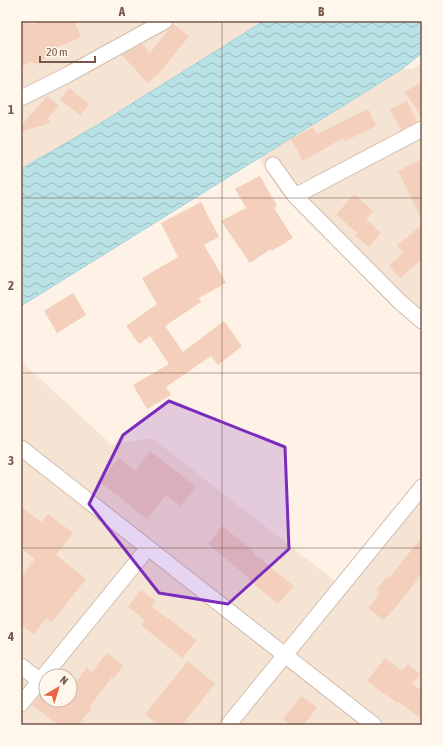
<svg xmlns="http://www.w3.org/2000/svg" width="443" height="746" viewBox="0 0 443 746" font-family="'Asap Condensed',sans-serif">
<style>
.residential{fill:#f5e4d3;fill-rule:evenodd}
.water{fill:url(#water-waves);stroke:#9fd2d9}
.building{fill:#f3cfbc}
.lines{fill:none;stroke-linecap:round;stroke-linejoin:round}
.street-casing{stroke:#d1bcad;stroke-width:17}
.street{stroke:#fff;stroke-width:15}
.marked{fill:#7b2cbf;fill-opacity:0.2;stroke:#7b2cbf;stroke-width:3;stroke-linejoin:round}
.grid{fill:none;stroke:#765749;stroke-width:1;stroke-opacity:0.55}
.neatline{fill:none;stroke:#765749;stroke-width:1.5}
.grid-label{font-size:13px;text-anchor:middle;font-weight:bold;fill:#765749}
</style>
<defs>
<pattern id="water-waves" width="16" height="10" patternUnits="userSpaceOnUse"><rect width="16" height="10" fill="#b9e2e7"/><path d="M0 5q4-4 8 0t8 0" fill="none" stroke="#9bbabd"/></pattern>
</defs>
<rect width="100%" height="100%" fill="#fdf2e5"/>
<g class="residential">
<path d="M 21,21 L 279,21 L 21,169 Z"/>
<path d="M 422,62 L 422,331 L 390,304 L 282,194 L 259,158 L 402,69 L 413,69 Z"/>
<path d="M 21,361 L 112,445 L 152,438 L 335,581 L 422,476 L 422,725 L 21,725 ZM 46,676 L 70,676 L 70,700 L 46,700 Z"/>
</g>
<path class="water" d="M 264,21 L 422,21 L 422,53 L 402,69 L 21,306 L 21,169 L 101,123 Z"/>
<g class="building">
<path d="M 21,21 L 29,21 L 31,25 L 40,21 L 74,21 L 81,37 L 47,52 L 50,55 L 34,65 L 32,61 L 21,67 Z"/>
<path d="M 173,24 L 189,36 L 161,71 L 148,83 L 122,55 L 142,44 L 150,53 Z"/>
<path d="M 422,81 L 422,118 L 405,92 Z"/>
<path d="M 69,88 L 89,104 L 80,115 L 60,100 Z"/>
<path d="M 47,96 L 59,106 L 48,118 L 50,123 L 21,132 L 21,126 Z"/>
<path d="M 407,101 L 417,122 L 401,130 L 390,109 Z"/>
<path d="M 368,109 L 376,126 L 345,141 L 343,138 L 303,161 L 291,139 L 313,127 L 317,134 Z"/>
<path d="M 422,159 L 422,220 L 398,171 Z"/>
<path d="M 260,176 L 277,206 L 274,208 L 293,238 L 272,251 L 271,249 L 250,263 L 221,221 L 246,208 L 235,189 Z"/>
<path d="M 354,194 L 373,211 L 366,219 L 381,233 L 369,247 L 355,236 L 358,233 L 336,215 Z"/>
<path d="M 201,202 L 219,237 L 204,245 L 226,283 L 199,298 L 201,302 L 165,326 L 183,352 L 224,321 L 242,346 L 218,365 L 211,356 L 166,387 L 171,395 L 147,409 L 133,385 L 169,364 L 150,336 L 139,344 L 126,326 L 157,304 L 142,278 L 178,257 L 161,223 Z"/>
<path d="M 422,225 L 422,259 L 400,278 L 389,266 L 403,253 L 397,245 Z"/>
<path d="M 73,293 L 86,315 L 57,333 L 44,311 Z"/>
<path d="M 150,451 L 196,487 L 180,506 L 166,495 L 147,519 L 100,482 L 119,458 L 135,471 Z"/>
<path d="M 21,507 L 42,522 L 48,514 L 73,533 L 56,555 L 86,579 L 52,622 L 46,618 L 34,634 L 21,625 L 21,577 L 35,559 L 21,548 Z"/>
<path d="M 222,526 L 255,552 L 254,554 L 294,586 L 278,604 L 248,579 L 249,578 L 208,544 Z"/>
<path d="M 422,537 L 422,573 L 400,602 L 384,620 L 368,608 L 380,593 L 376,590 L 387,577 L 389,578 Z"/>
<path d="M 141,590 L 156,601 L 151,606 L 197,640 L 182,658 L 141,625 L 145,620 L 128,607 Z"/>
<path d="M 107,653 L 123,666 L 114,678 L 112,677 L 90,706 L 92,708 L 78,725 L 58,725 L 32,705 L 43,691 L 46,694 L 46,700 L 53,700 L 58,704 L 62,700 L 70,700 L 70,689 L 87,668 L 92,672 Z"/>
<path d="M 385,658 L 402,671 L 408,664 L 420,674 L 412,684 L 422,691 L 422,720 L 399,702 L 397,703 L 367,681 Z"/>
<path d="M 188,661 L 215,684 L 182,725 L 159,725 L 145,714 Z"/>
<path d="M 301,696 L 317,707 L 304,725 L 291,725 L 283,719 Z"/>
</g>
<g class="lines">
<defs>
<g id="street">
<path d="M 21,98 L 67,75 L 165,21"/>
<path d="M 273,165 L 295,196 L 400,302 L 422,321"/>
<path d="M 295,196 L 422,129"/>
<path d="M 21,448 L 374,725"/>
<path d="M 21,666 L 40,681"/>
<path d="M 21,704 L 148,548"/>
<path d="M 228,725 L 422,487"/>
</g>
</defs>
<use href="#street" class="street-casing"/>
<use href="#street" class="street"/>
</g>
<path class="marked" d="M 169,401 L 285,447 L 289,549 L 228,604 L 159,593 L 89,504 L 123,435 Z"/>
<path class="grid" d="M 222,21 L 222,725M 21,198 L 422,198M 21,373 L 422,373M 21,548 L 422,548"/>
<rect width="443" height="746" fill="none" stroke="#fff7ec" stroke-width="44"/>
<g transform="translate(58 688) rotate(38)"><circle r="19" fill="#fff7ec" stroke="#c8b7ab"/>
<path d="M0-3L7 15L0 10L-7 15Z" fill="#e96547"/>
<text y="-6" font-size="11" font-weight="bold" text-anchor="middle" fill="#765749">N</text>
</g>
<path d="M40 56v6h55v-6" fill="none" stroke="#765749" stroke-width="2"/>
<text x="46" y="56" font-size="12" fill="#765749" stroke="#fff7ec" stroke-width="3" paint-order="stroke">20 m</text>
<rect x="22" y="22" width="399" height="702" class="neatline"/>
<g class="grid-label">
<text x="122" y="16">A</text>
<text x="321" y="16">B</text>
<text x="11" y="114">1</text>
<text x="11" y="290">2</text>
<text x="11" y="465">3</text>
<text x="11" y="641">4</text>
</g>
</svg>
